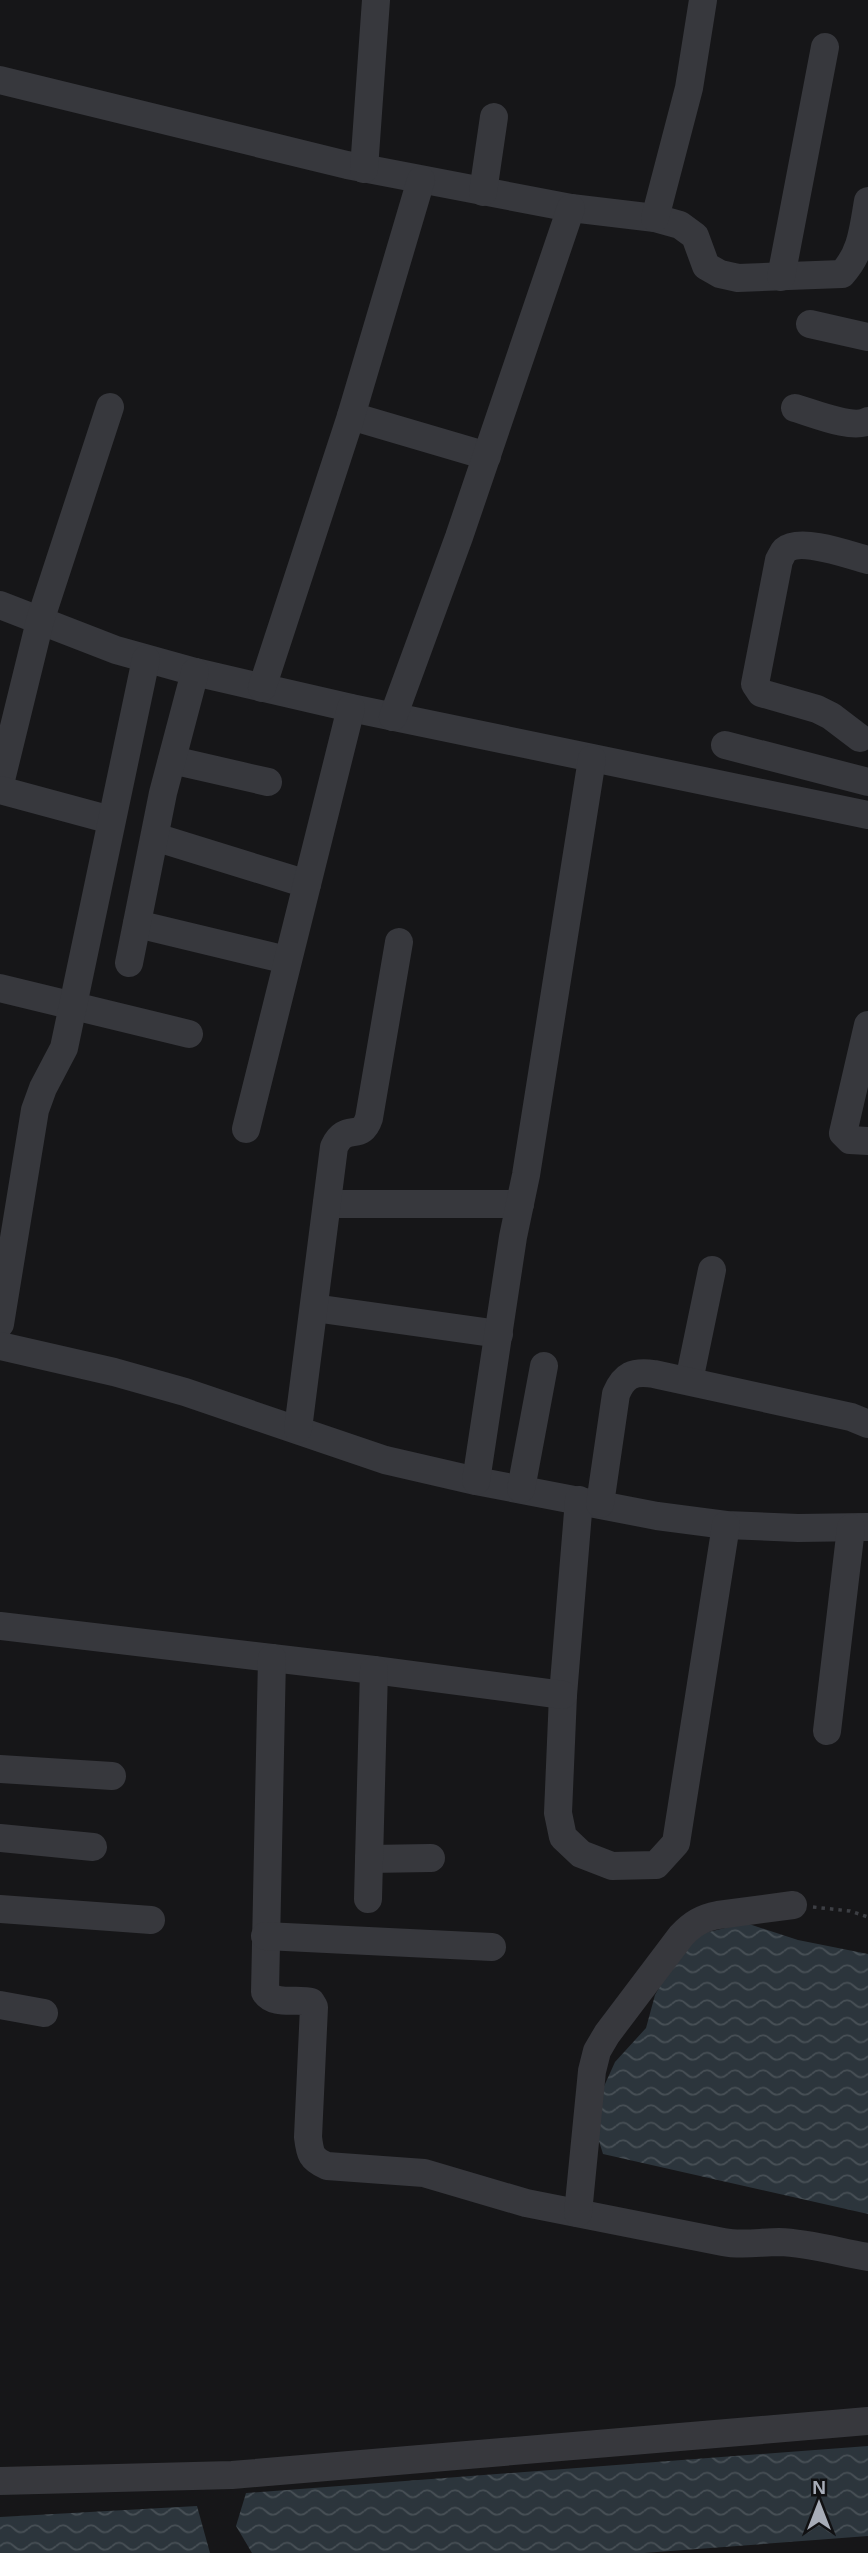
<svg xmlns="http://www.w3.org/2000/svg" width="868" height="2553" viewBox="0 0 868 2553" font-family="Arial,sans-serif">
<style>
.water{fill:url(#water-waves)}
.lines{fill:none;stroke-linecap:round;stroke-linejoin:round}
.path{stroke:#3d3f44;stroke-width:3.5;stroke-dasharray:3.5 5;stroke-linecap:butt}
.minor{stroke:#37383d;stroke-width:28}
</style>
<defs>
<pattern id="water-waves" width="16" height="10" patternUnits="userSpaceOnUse" patternTransform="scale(1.75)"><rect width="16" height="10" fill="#2c353c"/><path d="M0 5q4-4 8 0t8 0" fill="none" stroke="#485056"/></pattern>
</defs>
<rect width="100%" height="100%" fill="#161618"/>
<g class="water">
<path d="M 746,1923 L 798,1940 L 868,1954 L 868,2214 L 603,2154 L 591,2115 L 615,2062 L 646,2028 L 655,1995 L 672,1964 L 700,1934 Z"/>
<path d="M 868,2446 L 868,2536 L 644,2553 L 252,2553 L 236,2526 L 246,2493 Z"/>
<path d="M 197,2506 L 210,2553 L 0,2553 L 0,2517 Z"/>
</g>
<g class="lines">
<path class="path" d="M 813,1907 L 850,1911 L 868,1917"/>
<g class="minor">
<path d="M 0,80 L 347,165 L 571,208 L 655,218 L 680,225 L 695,236 L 706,266 L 720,274 L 738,278 L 842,274 C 862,252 863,229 868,201"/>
<path d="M 364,169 L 376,0"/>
<path d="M 483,192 L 494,117"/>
<path d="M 655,218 L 689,88 L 703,0"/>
<path d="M 781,277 L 825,47"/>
<path d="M 810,324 L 868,337"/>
<path d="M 795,408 C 813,413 853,430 868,421"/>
<path d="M 351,416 L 487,456"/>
<path d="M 0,605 L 116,650 L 195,672 L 351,708 L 868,815"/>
<path d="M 262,688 L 351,416 L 421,180"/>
<path d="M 393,717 L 459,537 L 571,208"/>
<path d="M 860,738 L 831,716 L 817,709 L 761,693 L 755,684 L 779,560 C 781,557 782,553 785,550 C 800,537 850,555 868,560"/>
<path d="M 725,745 L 868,782"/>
<path d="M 172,760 L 268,782"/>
<path d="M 0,784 L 40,621 L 110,407"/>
<path d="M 0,790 L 111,820"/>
<path d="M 155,837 L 307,884"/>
<path d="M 137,924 L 287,960"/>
<path d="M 129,963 L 163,793 L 195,672"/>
<path d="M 0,988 L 189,1034"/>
<path d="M 868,1025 L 843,1133 L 850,1140 L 868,1141"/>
<path d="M 246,1129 L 351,708"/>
<path d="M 327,1204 L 520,1204"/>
<path d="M 314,1308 L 499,1334"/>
<path d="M 0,1324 L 35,1110 L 43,1088 L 64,1048 L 146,659"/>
<path d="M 0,1346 L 114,1372 L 185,1392 L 385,1460 L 476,1481 L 657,1516 L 726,1525 L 798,1528 L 868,1527"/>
<path d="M 689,1381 L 712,1270"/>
<path d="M 298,1429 L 334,1147 C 346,1121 361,1143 369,1118 L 399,942"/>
<path d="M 476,1481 L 513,1237 L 526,1175 L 592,759"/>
<path d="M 521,1489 L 544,1366"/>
<path d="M 579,1500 L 563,1695 L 558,1813 L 563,1837 L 581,1854 L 612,1866 L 656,1865 L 676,1843 L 726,1525"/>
<path d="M 600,1504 L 616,1394 C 624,1375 633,1371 654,1374 L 851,1417 L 868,1424"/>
<path d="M 0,1626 L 374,1670 L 563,1695"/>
<path d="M 272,1658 L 265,1992 C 274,2006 297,1998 311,2002 L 314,2007 L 308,2137 C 310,2154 311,2159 327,2166 L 424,2173 L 526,2203 L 723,2242 C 742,2246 760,2242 779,2242 C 809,2243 839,2252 868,2257"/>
<path d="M 827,1731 L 851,1528"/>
<path d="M 0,1769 L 112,1776"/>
<path d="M 0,1838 L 93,1847"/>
<path d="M 369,1859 L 431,1858"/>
<path d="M 368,1899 L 374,1670"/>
<path d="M 0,1909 L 151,1920"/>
<path d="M 265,1936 L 492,1947"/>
<path d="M 0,2005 L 44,2013"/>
<path d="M 578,2213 L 592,2071 L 597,2051 L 607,2034 L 681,1936 C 692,1924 702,1918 718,1915 L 793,1905"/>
<path d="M 0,2481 L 232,2475 L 868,2421"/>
</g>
</g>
<g transform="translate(819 2504)" stroke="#111113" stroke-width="5" paint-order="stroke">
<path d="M0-5L12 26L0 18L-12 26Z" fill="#a8adb8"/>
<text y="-10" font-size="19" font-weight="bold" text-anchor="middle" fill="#a8adb8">N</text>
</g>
</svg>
